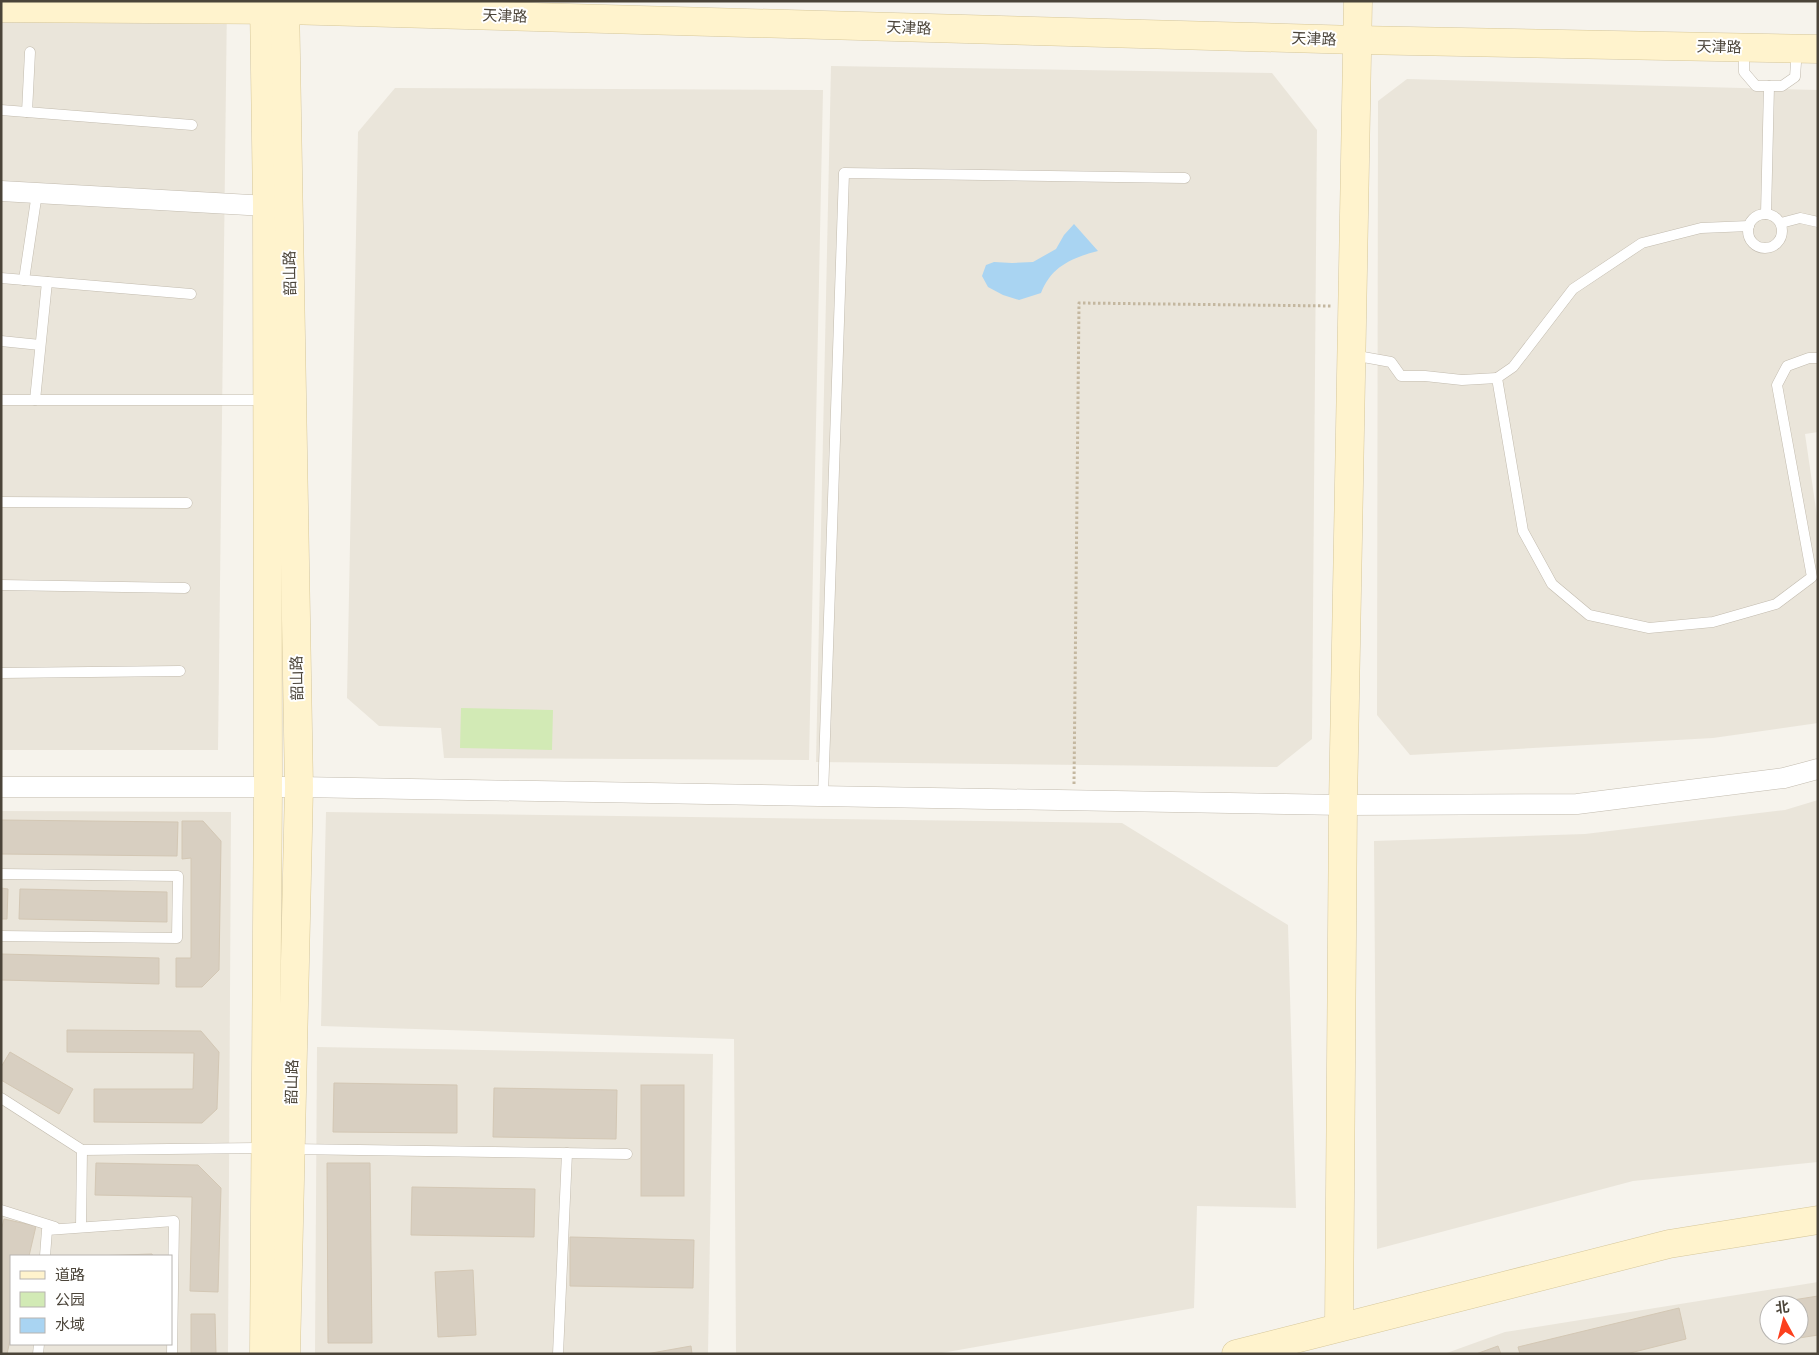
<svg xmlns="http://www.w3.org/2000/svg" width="1819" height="1355" viewBox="0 0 1819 1355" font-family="'Fira Sans Condensed','Noto Sans SC',sans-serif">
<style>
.residential{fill:#eae5da;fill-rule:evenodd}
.green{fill:#d2eab5}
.water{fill:#a9d4f2}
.building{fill:#d8cfc1;stroke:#d3c7b4}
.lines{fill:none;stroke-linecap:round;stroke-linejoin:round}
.lane-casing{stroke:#c2bbae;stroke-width:11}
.street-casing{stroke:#c2bbae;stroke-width:21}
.secondary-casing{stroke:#d6c79b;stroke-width:29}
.path{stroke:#c4b79f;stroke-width:3;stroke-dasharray:2.5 2.5;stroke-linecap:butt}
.lane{stroke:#fff;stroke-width:10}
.street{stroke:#fff;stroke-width:20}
.secondary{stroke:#fff3cd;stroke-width:28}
.labels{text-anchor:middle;stroke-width:4;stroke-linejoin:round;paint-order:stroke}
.street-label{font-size:15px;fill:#4b4439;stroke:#fff}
</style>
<rect width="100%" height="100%" fill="#f6f3ec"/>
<g class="residential">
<path d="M 1,1 L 227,1 L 218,750 L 1,750 Z"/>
<path d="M 831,66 L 1272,73 L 1317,130 L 1312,739 L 1277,767 L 816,762 Z"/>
<path d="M 1407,79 L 1818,90 L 1818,432 L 1805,434 L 1818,523 L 1818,723 L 1713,738 L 1410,755 L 1377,715 L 1378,101 Z"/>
<path d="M 395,88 L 823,90 L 809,760 L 444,758 L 441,728 L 379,726 L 347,698 L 358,132 Z"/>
<path d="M 1818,800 L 1818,1162 L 1633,1181 L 1377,1249 L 1374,841 L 1585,834 L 1785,810 Z"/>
<path d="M 1,811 L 231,812 L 228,1354 L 1,1354 ZM 11,1256 L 171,1256 L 171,1344 L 11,1344 Z"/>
<path d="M 326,812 L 1122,823 L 1288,925 L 1296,1208 L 1197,1206 L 1194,1308 L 936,1354 L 736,1354 L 734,1039 L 321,1026 Z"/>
<path d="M 317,1047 L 713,1054 L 708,1354 L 315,1354 Z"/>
<path d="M 1818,1282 L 1818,1354 L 1444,1354 L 1505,1332 ZM 1769,1305 L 1799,1305 L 1799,1335 L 1769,1335 Z"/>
</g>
<path class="green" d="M 461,708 L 553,710 L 552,750 L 460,748 Z"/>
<path class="water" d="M 1074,224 L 1098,251 C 1071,258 1051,267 1041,293 L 1019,300 L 1003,295 L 988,287 L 982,276 L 986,265 L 994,262 L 1012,263 L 1033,262 L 1056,249 L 1064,235 Z"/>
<g class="building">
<path d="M 1,820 L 178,822 L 177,856 L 1,854 Z"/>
<path d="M 182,821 L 203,821 L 221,841 L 219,970 L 202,987 L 176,987 L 176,958 L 191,958 L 191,858 L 182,859 Z"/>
<path d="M 1,888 L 8,889 L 7,919 L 1,919 Z"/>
<path d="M 20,889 L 167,892 L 167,922 L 19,919 Z"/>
<path d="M 1,954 L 159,958 L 159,984 L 1,980 Z"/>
<path d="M 67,1030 L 201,1031 L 219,1052 L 217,1109 L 202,1123 L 94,1122 L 94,1089 L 193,1089 L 194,1053 L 67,1052 Z"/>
<path d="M 10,1052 L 73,1089 L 59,1114 L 1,1080 L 1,1067 Z"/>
<path d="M 334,1083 L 457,1085 L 457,1133 L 333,1132 Z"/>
<rect x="641" y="1085" width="43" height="111"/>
<path d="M 494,1088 L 617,1090 L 616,1139 L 493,1137 Z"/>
<path d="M 96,1163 L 198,1165 L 221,1188 L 218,1292 L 190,1291 L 192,1197 L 95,1195 Z"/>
<path d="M 327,1163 L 370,1163 L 372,1343 L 328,1343 Z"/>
<path d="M 412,1187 L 535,1189 L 534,1237 L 411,1235 Z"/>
<path d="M 4,1219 L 36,1226 L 29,1256 L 11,1256 L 11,1336 L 7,1354 L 1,1354 L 1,1231 Z"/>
<path d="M 570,1237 L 694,1240 L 693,1288 L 570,1286 Z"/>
<path d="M 152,1254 L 153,1256 L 94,1256 Z"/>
<path d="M 473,1270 L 476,1335 L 438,1337 L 435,1272 Z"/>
<path d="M 1818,1296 L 1818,1335 L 1774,1342 L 1773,1335 L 1799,1335 L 1799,1305 L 1769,1305 L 1769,1309 L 1768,1304 Z"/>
<path d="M 1679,1308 L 1686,1339 L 1626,1354 L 1520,1354 L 1518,1347 Z"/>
<path d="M 191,1314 L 215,1314 L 216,1354 L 191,1354 Z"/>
<path d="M 691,1346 L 692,1354 L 646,1354 Z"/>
<path d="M 1498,1346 L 1501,1354 L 1476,1354 Z"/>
</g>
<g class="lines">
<defs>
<g id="lane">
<path d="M 1744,48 L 1744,72 L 1756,86 L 1782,86 L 1795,77 L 1797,48"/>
<path d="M 1,110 L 192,125"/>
<path d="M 27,112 L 30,52"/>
<circle cx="1765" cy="231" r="17"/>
<path d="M 1766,214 L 1769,86"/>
<path d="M 1781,223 L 1800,218 L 1818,222"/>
<path d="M 1749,226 L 1701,228 L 1642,243 L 1573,289 L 1513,367 L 1497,378 L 1523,531 L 1552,584 L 1589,615 L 1649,628 L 1713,622 L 1776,604 L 1812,577 L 1777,385 L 1787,366 L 1809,358 L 1818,358"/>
<path d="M 1,278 L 191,294"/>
<path d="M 24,280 L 37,193"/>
<path d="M 1,341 L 40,345"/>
<path d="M 1352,355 L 1391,362 L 1401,376 L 1425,376 L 1462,380 L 1497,378"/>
<path d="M 1,400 L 266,400"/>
<path d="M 35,400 L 47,282"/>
<path d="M 1,502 L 187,503"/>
<path d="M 1,585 L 185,588"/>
<path d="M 1,673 L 180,671"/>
<path d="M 823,796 L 844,173 L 1185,178"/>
<path d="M 1,874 L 178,876 L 177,938 L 1,936"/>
<path d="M 1,1098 L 82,1150 L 265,1148"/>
<path d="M 292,1149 L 627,1154"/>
<path d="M 1,1210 L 55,1227"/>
<path d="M 81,1227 L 82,1150"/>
<path d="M 45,1256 L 47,1230 L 174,1221 L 172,1354"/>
<path d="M 38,1354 L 39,1344"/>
<path d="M 558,1354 L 567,1153"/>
</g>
<g id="street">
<path d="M 1,191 L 267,206"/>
<path d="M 1,787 L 299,787 L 1343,805 L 1577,804 L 1784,778 L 1818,769"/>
</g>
<g id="secondary">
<path d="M 264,1 L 267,206 L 268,787 L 264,1354"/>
<path d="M 285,1 L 299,787 L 286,1354"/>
<path d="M 1,8 L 285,10 L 1357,40 L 1818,49"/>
<path d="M 1339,1327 L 1343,805 L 1358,1"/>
<path d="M 1236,1354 L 1669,1244 L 1818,1220"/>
</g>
</defs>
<use href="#lane" class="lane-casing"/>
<use href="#street" class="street-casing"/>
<use href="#secondary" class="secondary-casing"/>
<path class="path" d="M 1074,784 L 1079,303 L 1331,306"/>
<use href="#lane" class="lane"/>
<use href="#street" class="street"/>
<use href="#secondary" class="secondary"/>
</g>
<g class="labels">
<g class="street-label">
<text transform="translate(505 16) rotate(2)" y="5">天津路</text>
<text transform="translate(909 28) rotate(2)" y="5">天津路</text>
<text transform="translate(1314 39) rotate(2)" y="5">天津路</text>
<text transform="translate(1719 47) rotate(1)" y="5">天津路</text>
<text transform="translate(290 273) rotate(-91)" y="5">韶山路</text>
<text transform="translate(297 678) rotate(-91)" y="5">韶山路</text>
<text transform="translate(292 1082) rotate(-89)" y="5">韶山路</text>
</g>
</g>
<rect width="1819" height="1355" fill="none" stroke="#4b4439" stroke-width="5"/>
<rect x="10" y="1255" width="162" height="90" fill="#ffffff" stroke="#b7b4b0"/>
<rect x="20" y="1271" width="25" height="8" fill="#fff3cd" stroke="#b7b4b0"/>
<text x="55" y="1280" font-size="15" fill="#4b4439">道路</text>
<rect x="20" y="1292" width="25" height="15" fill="#d2eab5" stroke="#b7b4b0"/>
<text x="55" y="1305" font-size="15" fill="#4b4439">公园</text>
<rect x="20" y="1318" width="25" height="15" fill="#a9d4f2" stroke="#b7b4b0"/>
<text x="55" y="1330" font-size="15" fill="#4b4439">水域</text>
<g transform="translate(1784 1320) rotate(353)"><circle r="24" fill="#ffffff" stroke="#b7b4b0"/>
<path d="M0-4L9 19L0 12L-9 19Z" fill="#fc3f1d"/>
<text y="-8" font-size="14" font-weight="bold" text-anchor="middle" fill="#4b4439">北</text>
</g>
</svg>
